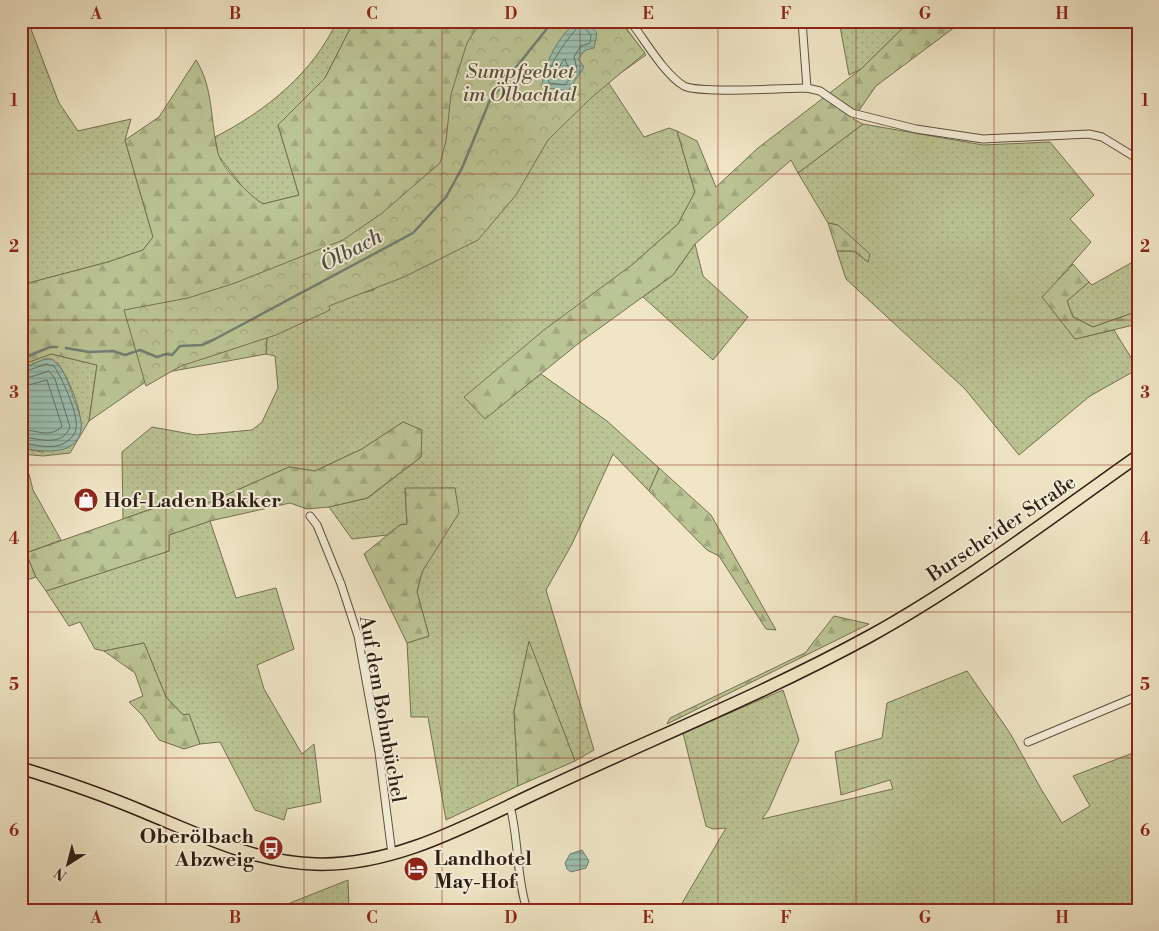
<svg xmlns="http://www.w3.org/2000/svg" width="1159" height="931" viewBox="0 0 1159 931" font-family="'Libre Bodoni',serif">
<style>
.grass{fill:url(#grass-dots);stroke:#757154}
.forest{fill:url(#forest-firs);stroke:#757154}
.park{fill:url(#park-crowns);stroke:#757154}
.water{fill:url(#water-rules);stroke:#707f72}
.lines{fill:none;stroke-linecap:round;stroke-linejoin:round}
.shore{stroke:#656f62;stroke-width:1}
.stream{stroke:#707f72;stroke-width:2.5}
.street-casing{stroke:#5f5040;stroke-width:9}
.primary-casing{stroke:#2f1e14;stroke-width:14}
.street{stroke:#f5efda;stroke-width:7}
.primary{stroke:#f0e6c6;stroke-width:11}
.grid{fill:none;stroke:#8f2418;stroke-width:1;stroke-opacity:0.55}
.labels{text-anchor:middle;stroke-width:4;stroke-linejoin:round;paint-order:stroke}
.park-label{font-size:20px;font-style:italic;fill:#59503a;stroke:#f5efda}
.poi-label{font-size:20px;font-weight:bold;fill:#2f1e14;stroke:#f5efda;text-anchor:start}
.street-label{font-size:20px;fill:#2f1e14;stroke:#f5efda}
.water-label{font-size:21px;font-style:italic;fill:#4f4f43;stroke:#f5efda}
.neatline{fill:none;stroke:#8f2418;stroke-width:2}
.grid-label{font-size:16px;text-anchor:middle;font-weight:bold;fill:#8f2418}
</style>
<defs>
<pattern id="grass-dots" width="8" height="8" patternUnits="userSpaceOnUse" patternTransform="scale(1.25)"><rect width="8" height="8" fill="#bbc494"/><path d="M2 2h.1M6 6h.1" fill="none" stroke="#a1a87f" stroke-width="1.8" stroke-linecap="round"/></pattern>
<pattern id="forest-firs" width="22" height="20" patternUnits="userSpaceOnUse" patternTransform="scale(1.25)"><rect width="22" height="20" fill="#bbc494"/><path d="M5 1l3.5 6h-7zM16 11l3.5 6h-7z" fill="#a1a87f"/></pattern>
<pattern id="park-crowns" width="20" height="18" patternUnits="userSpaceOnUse" patternTransform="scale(1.25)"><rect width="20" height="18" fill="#bbc494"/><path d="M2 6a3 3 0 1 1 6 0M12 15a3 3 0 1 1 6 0" fill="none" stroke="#a1a87f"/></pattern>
<pattern id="water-rules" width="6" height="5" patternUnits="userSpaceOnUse" patternTransform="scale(1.25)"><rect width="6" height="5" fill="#9bc0b1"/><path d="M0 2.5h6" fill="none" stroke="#7f9b8f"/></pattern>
</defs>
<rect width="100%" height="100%" fill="#f0e6c6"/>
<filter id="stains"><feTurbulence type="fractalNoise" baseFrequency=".004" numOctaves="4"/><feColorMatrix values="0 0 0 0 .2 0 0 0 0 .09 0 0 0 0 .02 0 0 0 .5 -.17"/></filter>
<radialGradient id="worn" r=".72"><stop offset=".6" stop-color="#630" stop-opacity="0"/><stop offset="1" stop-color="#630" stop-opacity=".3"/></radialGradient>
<g class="grass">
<path d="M 21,21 L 28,21 L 59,103 L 78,131 L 131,119 L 125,140 L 153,237 L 143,250 L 108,262 L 21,285 Z"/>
<path d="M 337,21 L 354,21 L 325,78 L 278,125 L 299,195 L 263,204 L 248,194 L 218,155 L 215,137 C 266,111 313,73 337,21 Z"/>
<path d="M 557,21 L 621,21 L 646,55 L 608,82 L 644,137 L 669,128 L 677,131 L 695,192 L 678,224 L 633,264 L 485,418 L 541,374 L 607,421 L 659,468 L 649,491 L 613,454 L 572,544 L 546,590 L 594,750 L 575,761 L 529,642 L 514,711 L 518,786 L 446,820 L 428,717 L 411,717 L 407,643 L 429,636 L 417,592 L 422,572 L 433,552 L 455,488 L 405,489 L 407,524 L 400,525 L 387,535 L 352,539 L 329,507 L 368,498 L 421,457 L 421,430 L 403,422 L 362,449 L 315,471 L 289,467 L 208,503 L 182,498 L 123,519 L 122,452 L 152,427 L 196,435 L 252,430 L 262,422 L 278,388 L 275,356 L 266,354 L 268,318 Z"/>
<path d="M 839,21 L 910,21 L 861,69 L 849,75 Z"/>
<path d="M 863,124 L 983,145 L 1050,142 L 1094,195 L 1070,219 L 1091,242 L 1043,297 L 1075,339 L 1114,330 L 1138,369 L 1090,396 L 1019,455 L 965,389 L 846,279 L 837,251 L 854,251 L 868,262 L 838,225 L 828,223 L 798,173 Z"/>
<path d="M 695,244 L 703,276 L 748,317 L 713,360 L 643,297 L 673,275 Z"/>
<path d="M 1138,259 L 1138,311 L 1093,327 L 1073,317 L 1067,301 L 1089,282 L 1092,285 Z"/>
<path d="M 51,354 L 97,365 L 89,421 L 70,453 L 43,456 L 21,454 L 21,448 L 42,452 L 81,430 C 82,409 69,380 58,363 L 45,359 L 21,369 L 21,365 Z"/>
<path d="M 29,474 L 33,490 L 61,540 L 26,553 L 36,577 L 21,582 L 21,476 Z"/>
<path d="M 210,521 L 236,598 L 276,588 L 294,649 L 257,665 L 264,689 L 302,754 L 314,744 L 321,802 L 287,809 L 284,820 L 255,810 L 220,742 L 200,744 L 189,714 L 183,715 L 166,697 L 144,643 L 104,651 L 95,649 L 80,622 L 69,626 L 46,591 L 169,551 L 169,535 Z"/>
<path d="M 967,671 L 1010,733 L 1041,789 L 1062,823 L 1090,806 L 1073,776 L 1138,751 L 1138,910 L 678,910 L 726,828 L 713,829 L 706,826 L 683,733 L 783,690 L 799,740 L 769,809 L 762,819 L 893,789 L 890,780 L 841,795 L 835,752 L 882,738 L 887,703 Z"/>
<path d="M 348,880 L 349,910 L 262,910 L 275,909 Z"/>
</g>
<g class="forest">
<path d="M 354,21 L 512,21 L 460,168 L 374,290 L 268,318 L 266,354 L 157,374 L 89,421 L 97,365 L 51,354 L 21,365 L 21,338 L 24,338 L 21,335 L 21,285 L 108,262 L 143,250 L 153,237 L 125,140 L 159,117 L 196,60 C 214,88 210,122 218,153 C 221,167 250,196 263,204 L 299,195 L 278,125 L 325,78 Z"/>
<path d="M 910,21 L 963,21 L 876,86 L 853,119 L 863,124 L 798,173 L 791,160 L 695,244 L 673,275 L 579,343 L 485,419 L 464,397 L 544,330 L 633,264 L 678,224 L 695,192 L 677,131 L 697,141 L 716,187 L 758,148 L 861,69 Z"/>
<path d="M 828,223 L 838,225 L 870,254 L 868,262 L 854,251 L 837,251 Z"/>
<path d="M 1073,264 L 1089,282 L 1067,301 L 1073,317 L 1093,327 L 1138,311 L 1138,324 L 1075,339 L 1042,297 Z"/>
<path d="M 403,422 L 422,430 L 421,457 L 367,498 L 329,507 L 307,509 L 290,503 L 210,521 L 169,535 L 169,551 L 46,591 L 36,577 L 26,553 L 183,498 L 208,503 L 289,467 L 315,471 L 362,449 Z"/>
<path d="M 659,468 L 711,515 L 776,630 L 766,629 L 719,556 L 707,550 L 649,491 Z"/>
<path d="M 405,488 L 455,488 L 459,513 L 422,572 L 417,592 L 429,636 L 407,643 L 364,554 L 400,525 L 407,524 Z"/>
<path d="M 834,616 L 869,624 L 667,724 L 670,718 L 805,653 Z"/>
<path d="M 529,641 L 575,761 L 518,786 L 514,711 Z"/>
<path d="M 144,643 L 166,697 L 183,715 L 189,714 L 200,744 L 184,749 L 159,740 L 143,716 L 129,702 L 143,696 L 135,673 L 104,651 Z"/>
</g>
<path class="park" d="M 481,21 L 620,21 L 645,53 L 592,97 L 548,140 L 516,195 L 478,240 L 404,277 L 329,306 L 330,310 L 276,335 L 181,366 L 146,386 L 124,310 L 188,298 L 235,283 L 343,240 L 381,214 L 440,163 L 446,141 L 451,94 L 467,43 Z"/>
<g class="water">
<path d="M 578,21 L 586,21 L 597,33 L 594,48 L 585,50 L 578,59 L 584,67 L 568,91 L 542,87 C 544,64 558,35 578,21 Z"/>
<path d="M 45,359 L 52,359 C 64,368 68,382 73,396 C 76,405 83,420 81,430 C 76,458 40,451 21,448 L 21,369 Z"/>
<path d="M 582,850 L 589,861 L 586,868 L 571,872 L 567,869 L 565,863 L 570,854 Z"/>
</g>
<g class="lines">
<g class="shore">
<path d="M 581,24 L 591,35 L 590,43 L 581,46 L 574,57 L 577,69 L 565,85 L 549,83 C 544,68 570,35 581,24 Z"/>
<path d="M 565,59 L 569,69 L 562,78 L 556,78 L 555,73 Z"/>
<path d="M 21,373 L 46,364 L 54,366 C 62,378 79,415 76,429 C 75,437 64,445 56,446 C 44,448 33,444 21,443"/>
<path d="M 21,380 L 49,371 L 55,379 L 70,427 C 62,448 38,438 21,437"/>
<path d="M 21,387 L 47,380 L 62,426 C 51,439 35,430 21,429"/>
</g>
<g class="stream">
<path d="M 66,348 L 89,352 L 113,351 L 125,355 L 140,350 L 157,357 L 166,354 L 172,355 L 180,346 L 202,345 L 215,339 L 413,233 L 446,197 L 462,168 L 490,100 L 553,21"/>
<path d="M 21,359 L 50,347 L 57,347"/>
</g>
<defs>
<g id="street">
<path d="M 630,21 C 645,40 664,74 684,86 C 699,94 785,88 807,88 L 820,91 L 852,113 L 916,129 L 983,139 L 1089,134 L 1102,137 L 1138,159"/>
<path d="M 802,21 L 807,88"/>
<path d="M 310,516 L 317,525 L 341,584 L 358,636 L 379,752 L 392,854"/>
<path d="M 1028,742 L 1138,696"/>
<path d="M 510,806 C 519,840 516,876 527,910"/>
</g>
<path id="primary" d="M 21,768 C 63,781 104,795 144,812 C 200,835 254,862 315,864 C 398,867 476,820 549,787 C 656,737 766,693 870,636 C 964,584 1050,518 1138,456"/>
</defs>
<use href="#street" class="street-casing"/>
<use href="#primary" class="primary-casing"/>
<use href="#street" class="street"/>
<use href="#primary" class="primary"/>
</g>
<path class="grid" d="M 166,21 L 166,910M 304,21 L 304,910M 442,21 L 442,910M 580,21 L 580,910M 718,21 L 718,910M 856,21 L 856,910M 994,21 L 994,910M 21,174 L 1138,174M 21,320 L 1138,320M 21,465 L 1138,465M 21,612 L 1138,612M 21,758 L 1138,758"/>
<defs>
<symbol id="shop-disc" viewBox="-11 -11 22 22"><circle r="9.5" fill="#8f2418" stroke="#f5efda"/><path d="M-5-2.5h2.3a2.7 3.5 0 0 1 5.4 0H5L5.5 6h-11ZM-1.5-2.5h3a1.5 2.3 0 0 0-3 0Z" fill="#fff"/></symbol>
<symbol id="bus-disc" viewBox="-11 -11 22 22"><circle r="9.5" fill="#8f2418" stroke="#f5efda"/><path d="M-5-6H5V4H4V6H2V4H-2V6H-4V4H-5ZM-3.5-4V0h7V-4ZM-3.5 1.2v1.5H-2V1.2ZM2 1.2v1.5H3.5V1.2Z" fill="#fff"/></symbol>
<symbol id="hotel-disc" viewBox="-11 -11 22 22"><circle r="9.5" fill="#8f2418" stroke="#f5efda"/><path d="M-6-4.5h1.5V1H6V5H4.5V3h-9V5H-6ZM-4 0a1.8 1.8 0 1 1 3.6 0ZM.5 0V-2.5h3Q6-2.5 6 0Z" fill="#fff"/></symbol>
</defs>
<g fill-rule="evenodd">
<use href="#shop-disc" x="72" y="486" width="28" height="28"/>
<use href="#bus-disc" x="257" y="834" width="28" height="28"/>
<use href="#hotel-disc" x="402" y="855" width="28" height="28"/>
</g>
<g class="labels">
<g class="park-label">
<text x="520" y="78">Sumpfgebiet<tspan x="520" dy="23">im Ölbachtal</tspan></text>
</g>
<g class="poi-label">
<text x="104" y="507">Hof-Laden Bakker</text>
<text x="254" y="843" text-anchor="end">Oberölbach<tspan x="254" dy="23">Abzweig</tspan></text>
<text x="434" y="865">Landhotel<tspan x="434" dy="23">May-Hof</tspan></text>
</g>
<g class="street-label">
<text transform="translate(1001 528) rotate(-34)" y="7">Burscheider Straße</text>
<text transform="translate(383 709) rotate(80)" y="7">Auf dem Bohnbüchel</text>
</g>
<g class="water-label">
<text transform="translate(351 250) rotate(-28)" y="7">Ölbach</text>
</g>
</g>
<rect width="1159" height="931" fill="none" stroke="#f0e6c6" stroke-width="55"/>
<g transform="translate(68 864) rotate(216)" stroke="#f5efda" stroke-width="4" paint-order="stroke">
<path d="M0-4L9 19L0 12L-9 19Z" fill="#2f1e14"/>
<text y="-8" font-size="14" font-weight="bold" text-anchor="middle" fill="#2f1e14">N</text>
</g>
<rect x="28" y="28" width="1104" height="876" class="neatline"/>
<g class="grid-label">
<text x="96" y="19">A</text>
<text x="235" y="19">B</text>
<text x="372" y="19">C</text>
<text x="511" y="19">D</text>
<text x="648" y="19">E</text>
<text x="786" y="19">F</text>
<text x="925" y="19">G</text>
<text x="1062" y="19">H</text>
<text x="14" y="106">1</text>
<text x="1145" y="106">1</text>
<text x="14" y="252">2</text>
<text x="1145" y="252">2</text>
<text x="14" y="398">3</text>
<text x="1145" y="398">3</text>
<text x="14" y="544">4</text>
<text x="1145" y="544">4</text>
<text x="14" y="690">5</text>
<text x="1145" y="690">5</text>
<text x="14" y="836">6</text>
<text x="1145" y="836">6</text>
<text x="96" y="923">A</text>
<text x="235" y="923">B</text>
<text x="372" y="923">C</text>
<text x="511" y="923">D</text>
<text x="648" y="923">E</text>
<text x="786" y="923">F</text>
<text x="925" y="923">G</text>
<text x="1062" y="923">H</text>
</g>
<rect width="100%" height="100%" filter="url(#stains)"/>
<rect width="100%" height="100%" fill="url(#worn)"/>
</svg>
